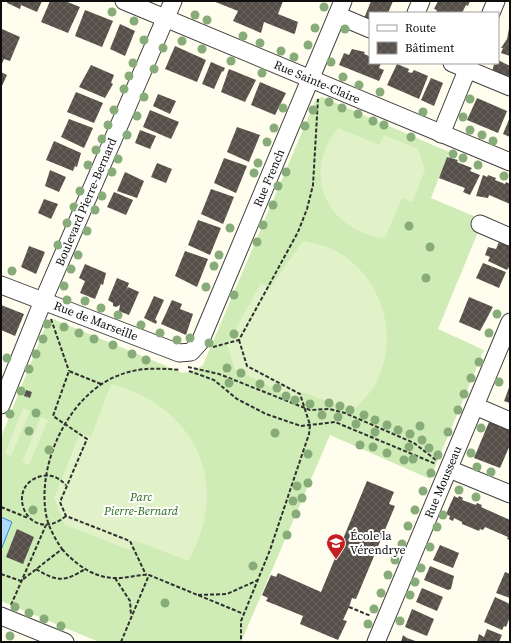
<svg xmlns="http://www.w3.org/2000/svg" width="511" height="643" viewBox="0 0 511 643" font-family="'Source Serif 4',serif">
<style>
.grass{fill:#cfecb6}
.pitch{fill:#e2f2c8}
.water{fill:#b0daf9;stroke:#338cd4}
.building{fill:url(#building-cross-hatch)}
.lines{fill:none;stroke-linecap:round;stroke-linejoin:round}
.minor-casing{stroke:#414141;stroke-width:19}
.path{stroke:#303030;stroke-width:2;stroke-dasharray:4 2;stroke-linecap:butt}
.minor{stroke:#fff;stroke-width:17}
.tree{fill:#88ac79}
.labels{text-anchor:middle;stroke-width:4;stroke-linejoin:round;paint-order:stroke}
.street-label{font-size:12px;fill:#0e0e0e;stroke:#fff}
.park-label{font-size:12px;font-style:italic;fill:#27691a;stroke:#fff}
.poi-label{font-size:12px;fill:#0e0e0e;stroke:#fff;text-anchor:start}
</style>
<defs>
<pattern id="building-cross-hatch" width="8" height="8" patternUnits="userSpaceOnUse"><rect width="8" height="8" fill="#574f49"/><path d="M0 0l8 8M0 8l8-8" fill="none" stroke="#6a645f"/></pattern>
</defs>
<rect width="100%" height="100%" fill="#fffdee"/>
<path class="grass" d="M 322,97 L 449,152 L 431,198 L 483,220 L 438,329 L 484,350 L 430,479 L 330,435 L 241,642 L 99,642 L 1,601 L 1,437 L 48,320 L 53,319 L 183,373 L 193,371 L 203,365 L 316,99 Z"/>
<g class="pitch">
<path d="M 338,128 L 379,145 L 384,135 L 418,149 L 425,170 L 412,202 L 402,198 L 385,238 C 328,232 300,174 338,128 Z"/>
<path d="M 303,241 C 313,243 323,245 332,249 C 381,273 401,334 376,383 C 370,394 361,402 353,411 L 302,392 L 297,401 L 235,369 L 227,345 L 261,283 L 270,288 Z"/>
<path d="M 111,384 C 196,406 232,485 188,561 L 134,540 L 130,550 L 65,525 L 54,498 L 80,433 L 91,437 Z"/>
<path d="M 23,408 L 30,411 L 11,456 L 5,453 Z"/>
<path d="M 41,417 L 48,420 L 29,465 L 22,462 Z"/>
</g>
<path class="water" d="M 1,517 L 12,522 L 1,550 Z"/>
<g class="building">
<path d="M 8,1 L 42,1 L 37,12 L 21,5 L 20,9 L 7,3 Z"/>
<path d="M 50,1 L 65,1 L 80,7 L 68,33 L 41,22 Z"/>
<path d="M 213,1 L 283,1 L 278,14 L 298,22 L 295,33 L 294,34 L 264,22 L 261,33 L 233,21 L 238,11 Z"/>
<path d="M 371,1 L 393,1 L 388,13 L 370,13 L 370,24 L 363,21 Z"/>
<path d="M 438,1 L 441,2 L 470,1 L 468,6 L 466,5 L 462,13 L 436,12 L 437,10 L 434,9 Z"/>
<path d="M 85,10 L 113,21 L 102,47 L 75,36 Z"/>
<path d="M 120,24 L 135,31 L 125,56 L 110,49 Z"/>
<path d="M 2,29 L 20,37 L 10,61 L 4,59 L 1,66 Z"/>
<path d="M 509,29 L 510,30 L 510,56 L 501,53 L 503,48 L 501,48 L 507,39 Z"/>
<path d="M 175,46 L 206,60 L 197,82 L 165,69 Z"/>
<path d="M 352,49 L 365,52 L 364,54 L 369,56 L 370,53 L 370,63 L 381,63 L 379,68 L 384,70 L 379,81 L 339,65 L 344,53 L 349,55 Z"/>
<path d="M 498,60 L 510,66 L 510,82 L 491,76 L 494,64 L 496,65 Z"/>
<path d="M 211,62 L 225,68 L 223,72 L 222,71 L 214,89 L 202,84 Z"/>
<path d="M 397,64 L 409,69 L 408,72 L 412,73 L 414,70 L 428,76 L 419,99 L 387,85 Z"/>
<path d="M 91,65 L 114,75 L 111,83 L 113,84 L 105,98 L 79,87 Z"/>
<path d="M 229,69 L 256,80 L 245,102 L 221,92 Z"/>
<path d="M 1,72 L 7,75 L 1,88 Z"/>
<path d="M 431,78 L 443,83 L 434,106 L 421,100 Z"/>
<path d="M 260,82 L 286,93 L 275,115 L 251,105 Z"/>
<path d="M 76,92 L 103,103 L 94,123 L 67,112 Z"/>
<path d="M 158,94 L 176,101 L 170,114 L 153,106 Z"/>
<path d="M 477,98 L 507,111 L 498,133 L 467,120 Z"/>
<path d="M 150,110 L 179,122 L 171,139 L 143,127 Z"/>
<path d="M 510,117 L 510,137 L 503,134 Z"/>
<path d="M 69,119 L 93,128 L 84,148 L 61,137 Z"/>
<path d="M 237,127 L 260,135 L 249,162 L 227,152 Z"/>
<path d="M 140,130 L 156,136 L 150,149 L 135,143 Z"/>
<path d="M 54,141 L 81,153 L 77,167 L 75,166 L 73,171 L 46,160 Z"/>
<path d="M 447,157 L 458,160 L 457,162 L 472,168 L 470,171 L 480,175 L 470,195 L 463,192 L 465,188 L 439,178 Z"/>
<path d="M 224,158 L 247,166 L 236,193 L 214,183 Z"/>
<path d="M 157,163 L 172,169 L 166,183 L 151,177 Z"/>
<path d="M 50,170 L 66,177 L 59,192 L 45,186 Z"/>
<path d="M 125,172 L 144,181 L 137,198 L 117,191 Z"/>
<path d="M 483,175 L 487,177 L 488,175 L 496,178 L 495,180 L 505,184 L 506,182 L 510,184 L 510,204 L 489,195 L 488,198 L 476,196 Z"/>
<path d="M 211,189 L 234,197 L 223,224 L 201,214 Z"/>
<path d="M 114,192 L 133,200 L 126,215 L 107,207 Z"/>
<path d="M 44,199 L 58,204 L 51,219 L 38,213 Z"/>
<path d="M 198,220 L 221,228 L 210,255 L 188,245 Z"/>
<path d="M 501,237 L 510,241 L 510,266 L 507,270 L 488,261 L 490,257 L 485,255 L 488,247 L 496,249 Z"/>
<path d="M 29,246 L 45,252 L 36,274 L 21,267 Z"/>
<path d="M 185,251 L 208,259 L 197,287 L 175,276 Z"/>
<path d="M 483,263 L 506,272 L 499,288 L 476,278 Z"/>
<path d="M 85,264 L 106,273 L 103,285 L 101,284 L 95,299 L 80,293 L 85,281 L 79,278 Z"/>
<path d="M 117,278 L 129,283 L 126,291 L 128,287 L 139,292 L 129,315 L 119,311 L 120,305 L 116,307 L 113,306 L 113,303 L 108,300 Z"/>
<path d="M 154,296 L 164,300 L 155,320 L 157,321 L 156,324 L 144,318 Z"/>
<path d="M 469,297 L 493,307 L 480,331 L 459,322 Z"/>
<path d="M 172,300 L 182,304 L 180,309 L 193,314 L 186,335 L 161,324 Z"/>
<path d="M 1,305 L 24,314 L 15,336 L 1,330 Z"/>
<path d="M 510,385 L 510,403 L 504,401 Z"/>
<path d="M 26,390 L 32,392 L 30,398 L 24,396 Z"/>
<path d="M 489,422 L 510,430 L 510,445 L 500,468 L 474,458 Z"/>
<path d="M 367,481 L 394,492 L 389,504 L 395,506 L 356,599 L 352,598 L 349,607 L 343,620 L 347,621 L 338,640 L 300,624 L 303,616 L 266,601 L 268,598 L 262,595 L 271,575 L 276,577 L 278,573 L 321,592 Z"/>
<path d="M 454,496 L 458,498 L 459,496 L 463,498 L 462,500 L 476,505 L 477,503 L 482,505 L 481,507 L 510,520 L 510,540 L 507,539 L 508,537 L 485,527 L 483,530 L 480,529 L 479,531 L 462,524 L 462,522 L 454,518 L 453,521 L 449,519 L 450,516 L 446,514 Z"/>
<path d="M 17,529 L 34,537 L 23,564 L 6,557 Z"/>
<path d="M 440,545 L 459,553 L 453,568 L 433,560 Z"/>
<path d="M 430,566 L 454,576 L 451,589 L 448,590 L 424,580 Z"/>
<path d="M 505,572 L 510,574 L 510,598 L 496,593 Z"/>
<path d="M 422,588 L 443,597 L 437,611 L 416,602 Z"/>
<path d="M 495,597 L 510,604 L 510,617 L 506,627 L 504,626 L 502,630 L 484,622 Z"/>
<path d="M 412,609 L 434,619 L 427,636 L 405,627 Z"/>
<path d="M 487,629 L 502,635 L 499,642 L 477,642 L 479,634 L 484,637 Z"/>
<path d="M 403,635 L 407,638 L 418,642 L 401,642 Z"/>
</g>
<g class="lines">
<defs>
<g id="minor">
<path d="M 124,1 L 510,162"/>
<path d="M 416,13 L 421,1"/>
<path d="M 491,13 L 496,1"/>
<path d="M 337,15 L 370,29"/>
<path d="M 452,63 L 510,87"/>
<path d="M 441,134 L 470,63"/>
<path d="M 480,224 L 510,237"/>
<path d="M 1,285 L 179,353 L 191,352 L 200,342 L 343,1"/>
<path d="M 1,405 L 43,301 L 173,1"/>
<path d="M 475,406 L 510,421"/>
<path d="M 449,469 L 510,494"/>
<path d="M 1,616 L 65,642"/>
<path d="M 376,642 L 510,322"/>
</g>
</defs>
<use href="#minor" class="minor-casing"/>
<g class="path">
<path d="M 51,319 L 69,371"/>
<path d="M 239,340 L 247,366 L 300,394 L 310,425 L 309,434 L 270,550 L 241,621 L 241,642"/>
<path d="M 213,347 L 239,340 L 298,232 L 307,209 L 313,185 L 318,99"/>
<path d="M 188,367 L 219,374 L 310,410 L 329,409 L 345,413 L 414,443 L 436,460"/>
<path d="M 189,371 L 214,380 L 237,399 L 266,414 L 301,426 L 335,422 L 436,464"/>
<path d="M 101,384 L 69,371 L 53,416 L 87,439 L 60,502 L 66,516 L 130,541 L 146,575"/>
<path d="M 1,507 L 28,518"/>
<path d="M 66,516 C 28,547 2,485 42,476 C 52,474 59,478 66,485"/>
<path d="M 62,549 C 75,564 94,578 115,578 C 126,579 137,574 149,575 L 244,614"/>
<path d="M 36,569 C 57,582 65,582 85,569"/>
<path d="M 1,574 L 21,581 L 62,549 C 56,540 50,530 47,519 C 35,468 67,396 117,376 C 138,367 158,368 180,370"/>
<path d="M 115,578 L 130,601 L 131,615"/>
<path d="M 198,595 L 227,594 L 258,580"/>
<path d="M 11,605 L 46,525"/>
<path d="M 349,607 L 371,616"/>
<path d="M 121,642 L 149,575"/>
</g>
<use href="#minor" class="minor"/>
</g>
<g class="tree">
<circle cx="324" cy="7" r="4.5"/>
<circle cx="112" cy="12" r="4.5"/>
<circle cx="195" cy="15" r="4.5"/>
<circle cx="207" cy="20" r="4.5"/>
<circle cx="134" cy="21" r="4.5"/>
<circle cx="315" cy="28" r="4.5"/>
<circle cx="345" cy="29" r="4.5"/>
<circle cx="243" cy="36" r="4.5"/>
<circle cx="144" cy="40" r="4.5"/>
<circle cx="182" cy="41" r="4.5"/>
<circle cx="260" cy="43" r="4.5"/>
<circle cx="308" cy="45" r="4.5"/>
<circle cx="163" cy="48" r="4.5"/>
<circle cx="202" cy="49" r="4.5"/>
<circle cx="281" cy="51" r="4.5"/>
<circle cx="294" cy="57" r="4.5"/>
<circle cx="231" cy="61" r="4.5"/>
<circle cx="331" cy="62" r="4.5"/>
<circle cx="133" cy="63" r="4.5"/>
<circle cx="154" cy="69" r="4.5"/>
<circle cx="262" cy="73" r="4.5"/>
<circle cx="129" cy="76" r="4.5"/>
<circle cx="343" cy="77" r="4.5"/>
<circle cx="359" cy="85" r="4.5"/>
<circle cx="124" cy="89" r="4.5"/>
<circle cx="380" cy="92" r="4.5"/>
<circle cx="144" cy="97" r="4.5"/>
<circle cx="470" cy="99" r="4.5"/>
<circle cx="329" cy="102" r="4.5"/>
<circle cx="283" cy="108" r="4.5"/>
<circle cx="342" cy="108" r="4.5"/>
<circle cx="114" cy="110" r="4.5"/>
<circle cx="313" cy="110" r="4.5"/>
<circle cx="423" cy="112" r="4.5"/>
<circle cx="358" cy="114" r="4.5"/>
<circle cx="137" cy="116" r="4.5"/>
<circle cx="463" cy="117" r="4.5"/>
<circle cx="373" cy="121" r="4.5"/>
<circle cx="108" cy="125" r="4.5"/>
<circle cx="384" cy="125" r="4.5"/>
<circle cx="305" cy="126" r="4.5"/>
<circle cx="274" cy="128" r="4.5"/>
<circle cx="470" cy="130" r="4.5"/>
<circle cx="127" cy="135" r="4.5"/>
<circle cx="482" cy="135" r="4.5"/>
<circle cx="411" cy="137" r="4.5"/>
<circle cx="102" cy="139" r="4.5"/>
<circle cx="493" cy="141" r="4.5"/>
<circle cx="267" cy="142" r="4.5"/>
<circle cx="96" cy="150" r="4.5"/>
<circle cx="453" cy="154" r="4.5"/>
<circle cx="463" cy="158" r="4.5"/>
<circle cx="118" cy="159" r="4.5"/>
<circle cx="258" cy="163" r="4.5"/>
<circle cx="88" cy="165" r="4.5"/>
<circle cx="478" cy="165" r="4.5"/>
<circle cx="112" cy="172" r="4.5"/>
<circle cx="286" cy="172" r="4.5"/>
<circle cx="254" cy="173" r="4.5"/>
<circle cx="504" cy="176" r="4.5"/>
<circle cx="278" cy="186" r="4.5"/>
<circle cx="80" cy="191" r="4.5"/>
<circle cx="102" cy="196" r="4.5"/>
<circle cx="273" cy="205" r="4.5"/>
<circle cx="74" cy="207" r="4.5"/>
<circle cx="95" cy="210" r="4.5"/>
<circle cx="67" cy="223" r="4.5"/>
<circle cx="263" cy="225" r="4.5"/>
<circle cx="409" cy="226" r="4.5"/>
<circle cx="230" cy="228" r="4.5"/>
<circle cx="87" cy="231" r="4.5"/>
<circle cx="257" cy="242" r="4.5"/>
<circle cx="58" cy="245" r="4.5"/>
<circle cx="430" cy="247" r="4.5"/>
<circle cx="78" cy="255" r="4.5"/>
<circle cx="219" cy="255" r="4.5"/>
<circle cx="214" cy="266" r="4.5"/>
<circle cx="71" cy="269" r="4.5"/>
<circle cx="12" cy="271" r="4.5"/>
<circle cx="426" cy="278" r="4.5"/>
<circle cx="64" cy="286" r="4.5"/>
<circle cx="206" cy="287" r="4.5"/>
<circle cx="234" cy="295" r="4.5"/>
<circle cx="67" cy="300" r="4.5"/>
<circle cx="85" cy="301" r="4.5"/>
<circle cx="101" cy="308" r="4.5"/>
<circle cx="497" cy="314" r="4.5"/>
<circle cx="118" cy="315" r="4.5"/>
<circle cx="47" cy="324" r="4.5"/>
<circle cx="141" cy="325" r="4.5"/>
<circle cx="64" cy="327" r="4.5"/>
<circle cx="79" cy="333" r="4.5"/>
<circle cx="160" cy="333" r="4.5"/>
<circle cx="489" cy="333" r="4.5"/>
<circle cx="234" cy="334" r="4.5"/>
<circle cx="190" cy="338" r="4.5"/>
<circle cx="43" cy="339" r="4.5"/>
<circle cx="94" cy="339" r="4.5"/>
<circle cx="177" cy="340" r="4.5"/>
<circle cx="209" cy="343" r="4.5"/>
<circle cx="113" cy="345" r="4.5"/>
<circle cx="36" cy="354" r="4.5"/>
<circle cx="132" cy="354" r="4.5"/>
<circle cx="7" cy="358" r="4.5"/>
<circle cx="146" cy="360" r="4.5"/>
<circle cx="479" cy="362" r="4.5"/>
<circle cx="227" cy="368" r="4.5"/>
<circle cx="29" cy="369" r="4.5"/>
<circle cx="241" cy="373" r="4.5"/>
<circle cx="471" cy="378" r="4.5"/>
<circle cx="499" cy="382" r="4.5"/>
<circle cx="229" cy="383" r="4.5"/>
<circle cx="260" cy="384" r="4.5"/>
<circle cx="277" cy="388" r="4.5"/>
<circle cx="21" cy="391" r="4.5"/>
<circle cx="464" cy="394" r="4.5"/>
<circle cx="286" cy="396" r="4.5"/>
<circle cx="295" cy="400" r="4.5"/>
<circle cx="329" cy="403" r="4.5"/>
<circle cx="310" cy="404" r="4.5"/>
<circle cx="340" cy="406" r="4.5"/>
<circle cx="350" cy="410" r="4.5"/>
<circle cx="458" cy="410" r="4.5"/>
<circle cx="36" cy="413" r="4.5"/>
<circle cx="10" cy="414" r="4.5"/>
<circle cx="322" cy="415" r="4.5"/>
<circle cx="364" cy="415" r="4.5"/>
<circle cx="338" cy="417" r="4.5"/>
<circle cx="375" cy="420" r="4.5"/>
<circle cx="356" cy="424" r="4.5"/>
<circle cx="387" cy="425" r="4.5"/>
<circle cx="420" cy="426" r="4.5"/>
<circle cx="481" cy="428" r="4.5"/>
<circle cx="398" cy="430" r="4.5"/>
<circle cx="29" cy="431" r="4.5"/>
<circle cx="375" cy="432" r="4.5"/>
<circle cx="448" cy="432" r="4.5"/>
<circle cx="275" cy="433" r="4.5"/>
<circle cx="410" cy="434" r="4.5"/>
<circle cx="422" cy="440" r="4.5"/>
<circle cx="360" cy="445" r="4.5"/>
<circle cx="373" cy="447" r="4.5"/>
<circle cx="409" cy="447" r="4.5"/>
<circle cx="429" cy="448" r="4.5"/>
<circle cx="49" cy="450" r="4.5"/>
<circle cx="387" cy="453" r="4.5"/>
<circle cx="471" cy="453" r="4.5"/>
<circle cx="308" cy="454" r="4.5"/>
<circle cx="438" cy="455" r="4.5"/>
<circle cx="413" cy="459" r="4.5"/>
<circle cx="404" cy="460" r="4.5"/>
<circle cx="477" cy="467" r="4.5"/>
<circle cx="491" cy="472" r="4.5"/>
<circle cx="431" cy="473" r="4.5"/>
<circle cx="308" cy="483" r="4.5"/>
<circle cx="297" cy="486" r="4.5"/>
<circle cx="459" cy="490" r="4.5"/>
<circle cx="423" cy="491" r="4.5"/>
<circle cx="476" cy="497" r="4.5"/>
<circle cx="302" cy="498" r="4.5"/>
<circle cx="293" cy="501" r="4.5"/>
<circle cx="33" cy="510" r="4.5"/>
<circle cx="415" cy="510" r="4.5"/>
<circle cx="296" cy="514" r="4.5"/>
<circle cx="443" cy="515" r="4.5"/>
<circle cx="408" cy="526" r="4.5"/>
<circle cx="437" cy="527" r="4.5"/>
<circle cx="287" cy="535" r="4.5"/>
<circle cx="402" cy="544" r="4.5"/>
<circle cx="430" cy="547" r="4.5"/>
<circle cx="395" cy="560" r="4.5"/>
<circle cx="253" cy="566" r="4.5"/>
<circle cx="421" cy="568" r="4.5"/>
<circle cx="388" cy="575" r="4.5"/>
<circle cx="415" cy="582" r="4.5"/>
<circle cx="381" cy="593" r="4.5"/>
<circle cx="410" cy="595" r="4.5"/>
<circle cx="165" cy="603" r="4.5"/>
<circle cx="15" cy="607" r="4.5"/>
<circle cx="374" cy="609" r="4.5"/>
<circle cx="29" cy="613" r="4.5"/>
<circle cx="44" cy="619" r="4.5"/>
<circle cx="400" cy="621" r="4.5"/>
<circle cx="368" cy="624" r="4.5"/>
<circle cx="61" cy="626" r="4.5"/>
<circle cx="10" cy="636" r="4.5"/>
</g>
<defs>
<symbol id="school-pin" viewBox="-11 -11 22 30"><path d="M0 17L-7.5 6A9.5 9.5 0 1 1 7.5 6Z" fill="#c51e1e" stroke="#fff"/><path d="M0-5L7-2L0 1L-7-2ZM-4 1L0 2.5L4 1V4Q0 6-4 4Z" fill="#fff"/></symbol>
</defs>
<g fill-rule="evenodd">
<use href="#school-pin" x="325" y="532" width="22" height="30"/>
</g>
<g class="labels">
<g class="street-label">
<text transform="translate(317 82) rotate(23)" y="4">Rue Sainte-Claire</text>
<text transform="translate(269 178) rotate(-67)" y="4">Rue French</text>
<text transform="translate(86 202) rotate(-67)" y="4">Boulevard Pierre-Bernard</text>
<text transform="translate(96 321) rotate(21)" y="4">Rue de Marseille</text>
<text transform="translate(443 482) rotate(-67)" y="4">Rue Mousseau</text>
</g>
<g class="park-label">
<text x="141" y="501">Parc<tspan x="141" dy="14">Pierre-Bernard</tspan></text>
</g>
<g class="poi-label">
<text x="350" y="540">École la<tspan x="350" dy="14">Vérendrye</tspan></text>
</g>
</g>
<rect width="511" height="643" fill="none" stroke="#0e0e0e" stroke-width="4"/>
<rect x="369" y="12" width="130" height="52" fill="#ffffff" stroke="#9f9f9f"/>
<rect x="377" y="25" width="20" height="6" fill="#ffffff" stroke="#9f9f9f"/>
<text x="405" y="32" font-size="12" fill="#0e0e0e">Route</text>
<rect x="377" y="42" width="20" height="12" fill="url(#building-cross-hatch)" stroke="#9f9f9f"/>
<text x="405" y="52" font-size="12" fill="#0e0e0e">Bâtiment</text>
</svg>
